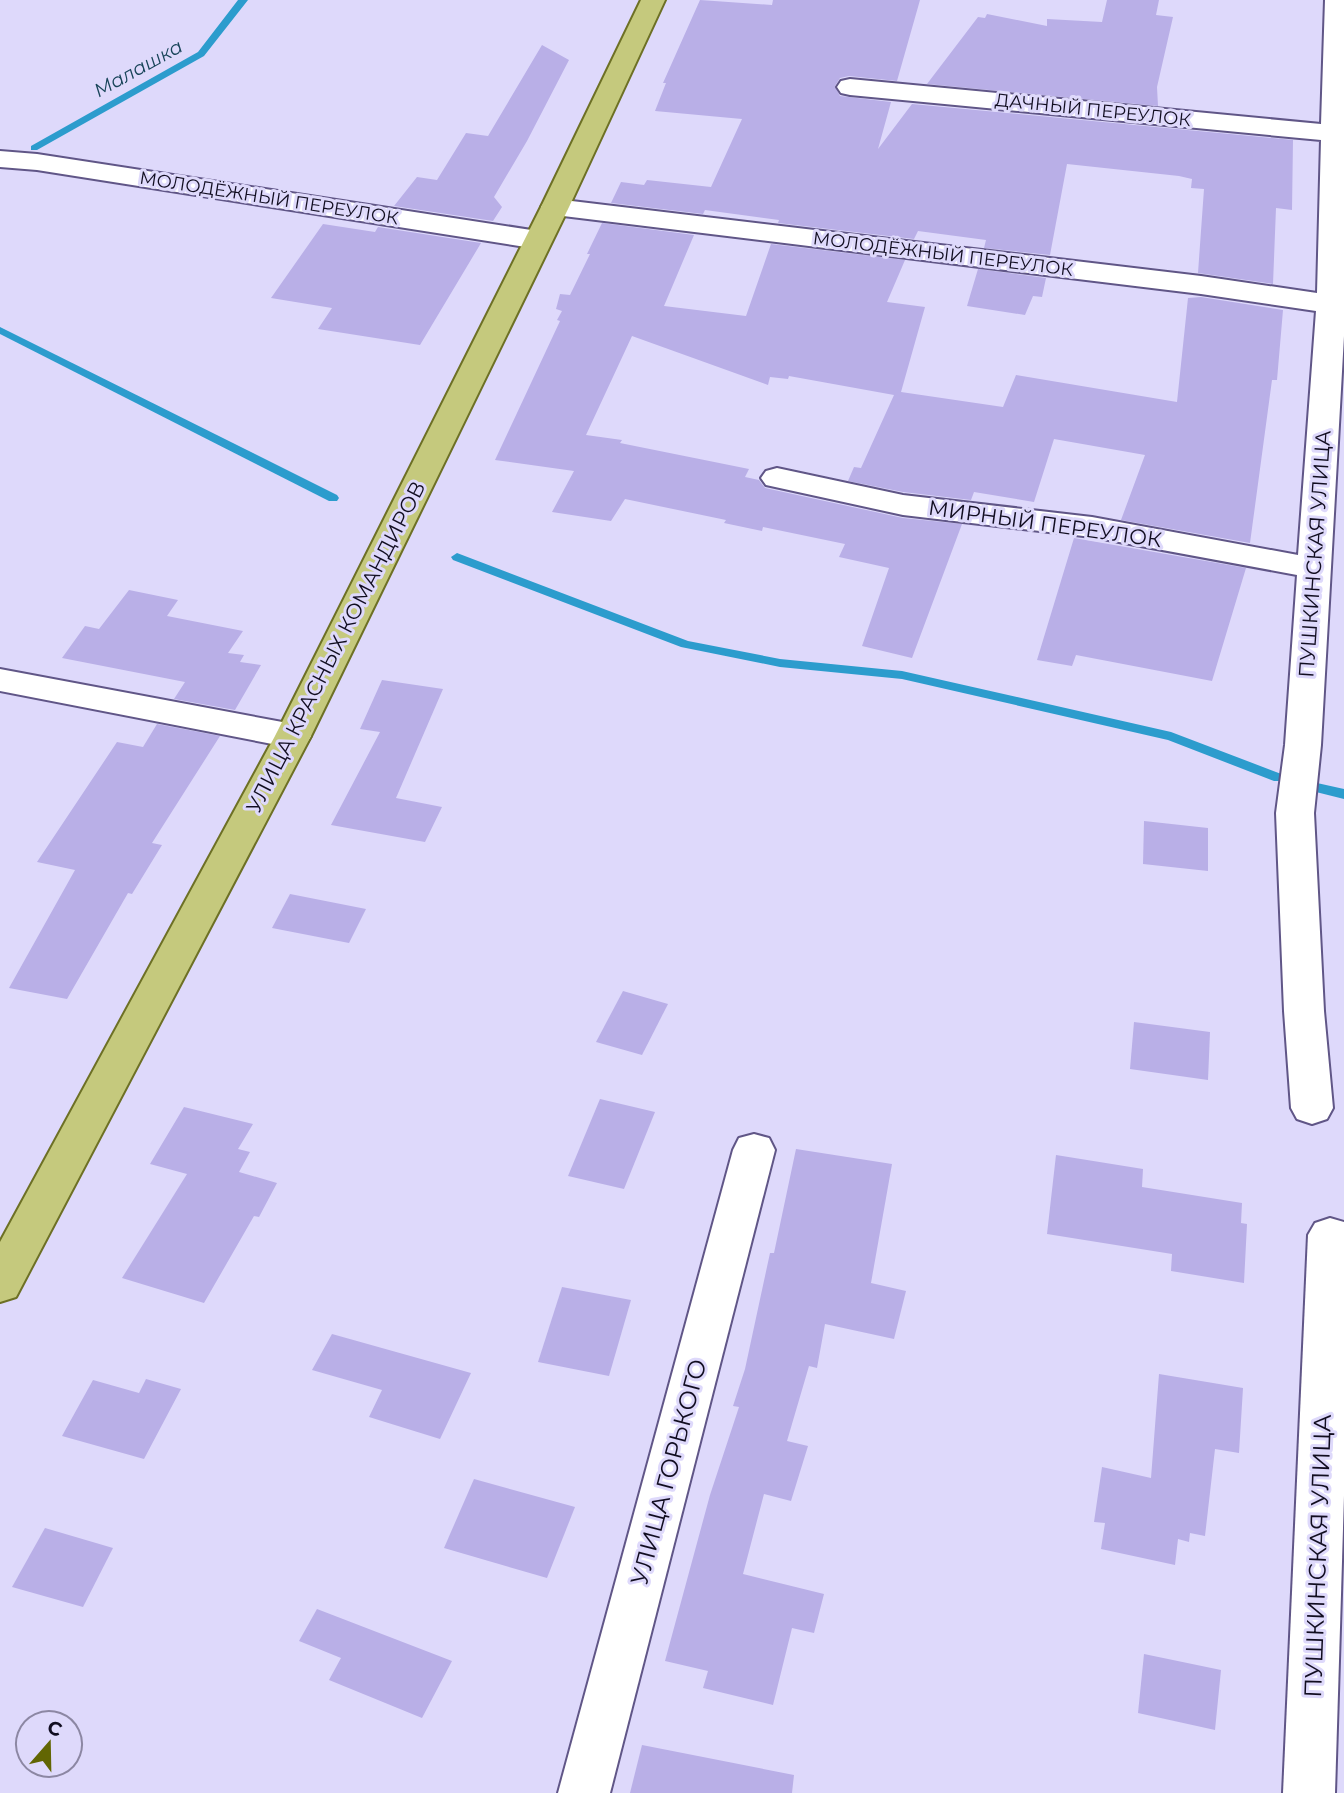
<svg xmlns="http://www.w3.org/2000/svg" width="1344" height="1793" viewBox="0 0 1344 1793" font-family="Montserrat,sans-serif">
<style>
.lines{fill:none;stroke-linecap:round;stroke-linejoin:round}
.stream{fill:#2c9ccd;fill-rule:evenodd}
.building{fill:#b9afe7}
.minor-casing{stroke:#605687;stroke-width:4}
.primary-casing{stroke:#6d7025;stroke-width:4}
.minor{fill:#fff;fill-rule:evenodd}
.primary{fill:#c5c97d;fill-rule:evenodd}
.labels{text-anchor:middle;stroke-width:6;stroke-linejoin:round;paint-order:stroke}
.far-street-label{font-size:18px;fill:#110d20;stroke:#ded9fb}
.far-water-label{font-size:19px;font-style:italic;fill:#184459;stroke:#ded9fb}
.street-label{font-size:21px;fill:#110d20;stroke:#ded9fb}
.near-street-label{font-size:24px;fill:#110d20;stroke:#ded9fb}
</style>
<rect width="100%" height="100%" fill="#ded9fb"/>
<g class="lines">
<g class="stream">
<path d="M 238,0 L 248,0 L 204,56 L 37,150 L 31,150 L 31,146 L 198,52 Z"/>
<path d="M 0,327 L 337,495 L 339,498 L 337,501 L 329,501 L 0,334 Z"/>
<path d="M 457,553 L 688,641 L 780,659 L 902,671 L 1171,732 L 1284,775 L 1286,778 L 1284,781 L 1274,781 L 1168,740 L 902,679 L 780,667 L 681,647 L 453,560 L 451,557 Z"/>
<path d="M 1317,783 L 1344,789 L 1344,799 L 1312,791 L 1310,788 Z"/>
</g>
</g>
<g class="building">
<path d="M 700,0 L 772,5 L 773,0 L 920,0 L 897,81 L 849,76 L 840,78 L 835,86 L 840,96 L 891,102 L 878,149 L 912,104 L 1293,140 L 1292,210 L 1276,208 L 1273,284 L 1198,273 L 1204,189 L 1191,188 L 1192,179 L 1179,176 L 1067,164 L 1050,255 L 984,248 L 986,240 L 918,231 L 914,239 L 778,223 L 779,220 L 705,210 L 703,214 L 611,203 L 621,182 L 644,185 L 647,180 L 711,187 L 742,119 L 655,111 L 666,83 L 663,83 Z"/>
<path d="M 1107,0 L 1159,0 L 1156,15 L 1173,17 L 1157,87 L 1158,106 L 927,84 L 978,17 L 985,18 L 987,14 L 1047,26 L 1047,19 L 1102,22 Z"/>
<path d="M 542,45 L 569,60 L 527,141 L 494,197 L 502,207 L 493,221 L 394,206 L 417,177 L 437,180 L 466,133 L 488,136 Z"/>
<path d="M 602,223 L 694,235 L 664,306 L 746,316 L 771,244 L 905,260 L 887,302 L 925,307 L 901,392 L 1003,407 L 1016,375 L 1177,402 L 1188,298 L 1201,297 L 1283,310 L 1277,380 L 1272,380 L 1250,543 L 1121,520 L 1145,455 L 1054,439 L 1034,502 L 974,492 L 971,500 L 903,492 L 848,481 L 854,467 L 861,468 L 894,395 L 789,376 L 788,379 L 770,377 L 768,385 L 632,336 L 586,435 L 622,440 L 620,443 L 749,469 L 745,477 L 759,480 L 765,488 L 903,518 L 962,524 L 912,658 L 862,646 L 889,568 L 839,557 L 845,544 L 763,527 L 762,531 L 724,523 L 726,520 L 625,499 L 611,521 L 552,512 L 574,471 L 495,460 L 560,321 L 557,320 L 562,311 L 556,309 L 560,294 L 570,295 L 590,254 L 587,254 Z"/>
<path d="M 323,224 L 375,232 L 378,227 L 481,243 L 420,345 L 318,329 L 332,308 L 271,298 Z"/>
<path d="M 978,269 L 1046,278 L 1042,297 L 1033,296 L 1025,315 L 967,306 Z"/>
<path d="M 1074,538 L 1246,568 L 1212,681 L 1076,655 L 1072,666 L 1037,660 Z"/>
<path d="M 129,590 L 178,600 L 167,616 L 243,631 L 228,653 L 244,655 L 240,662 L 261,665 L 235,710 L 174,699 L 185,682 L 62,658 L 85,626 L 99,629 Z"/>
<path d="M 382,680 L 443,689 L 396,798 L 442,807 L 425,842 L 331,825 L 380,732 L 360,729 Z"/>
<path d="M 157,724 L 220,736 L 152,843 L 162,845 L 132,894 L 128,893 L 67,999 L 9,988 L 75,870 L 37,862 L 117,742 L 143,747 Z"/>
<path d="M 1144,821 L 1208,828 L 1208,871 L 1143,864 Z"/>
<path d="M 290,894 L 366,909 L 349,943 L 272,928 Z"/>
<path d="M 623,991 L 668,1004 L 642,1055 L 596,1042 Z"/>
<path d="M 1134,1022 L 1210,1032 L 1208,1080 L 1130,1069 Z"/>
<path d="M 600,1099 L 655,1112 L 624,1189 L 568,1176 Z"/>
<path d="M 184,1107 L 253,1124 L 238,1149 L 250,1152 L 239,1172 L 277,1183 L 259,1217 L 254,1216 L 204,1303 L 122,1278 L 187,1174 L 150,1164 Z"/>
<path d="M 796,1149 L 892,1164 L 871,1283 L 906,1291 L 894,1339 L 825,1324 L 817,1368 L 809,1366 L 787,1441 L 808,1446 L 791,1501 L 764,1494 L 743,1574 L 824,1594 L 814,1633 L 792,1628 L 773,1705 L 703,1688 L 708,1671 L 665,1661 L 710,1495 L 739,1407 L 733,1406 L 745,1369 L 770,1253 L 774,1253 Z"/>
<path d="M 1056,1155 L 1143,1169 L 1142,1187 L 1242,1203 L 1241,1223 L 1247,1224 L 1244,1283 L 1171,1271 L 1172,1254 L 1047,1234 Z"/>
<path d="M 562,1287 L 631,1300 L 609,1376 L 538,1362 Z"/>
<path d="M 332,1334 L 471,1373 L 440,1439 L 369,1417 L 382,1390 L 312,1370 Z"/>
<path d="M 1159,1374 L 1243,1388 L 1239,1453 L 1215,1449 L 1205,1536 L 1190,1533 L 1189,1542 L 1178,1539 L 1175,1565 L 1101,1549 L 1105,1523 L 1094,1522 L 1102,1467 L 1151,1478 Z"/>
<path d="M 146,1379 L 181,1389 L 144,1459 L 62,1436 L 93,1380 L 139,1393 Z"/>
<path d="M 474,1479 L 575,1507 L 547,1578 L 444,1548 Z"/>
<path d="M 45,1528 L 113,1548 L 83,1607 L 12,1587 Z"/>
<path d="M 317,1609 L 452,1661 L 422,1718 L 329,1680 L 341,1658 L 299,1641 Z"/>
<path d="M 1144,1654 L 1221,1670 L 1215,1730 L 1138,1713 Z"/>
<path d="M 642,1745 L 794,1775 L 792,1793 L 630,1793 Z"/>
</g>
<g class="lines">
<defs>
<g id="minor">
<path d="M 1325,0 L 1344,0 L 1344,336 L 1321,745 L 1314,813 L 1324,1011 L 1333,1108 L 1327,1119 L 1312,1124 L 1297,1119 L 1291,1108 L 1284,1011 L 1276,813 L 1285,745 L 1297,575 L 1092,537 L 903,515 L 766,485 L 761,478 L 766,471 L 777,468 L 903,495 L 1092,517 L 1298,555 L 1316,311 L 1201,294 L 555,215 L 545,213 L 541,207 L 545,201 L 555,199 L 1201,276 L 1317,293 L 1321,140 L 850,95 L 841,93 L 837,87 L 841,81 L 850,79 L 1321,124 Z"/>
<path d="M 0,151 L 37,154 L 538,231 L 548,234 L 552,240 L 548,246 L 538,249 L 37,170 L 0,167 Z"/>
<path d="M 0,669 L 293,724 L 306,728 L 311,736 L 306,744 L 293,748 L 0,691 Z"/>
<path d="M 754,1134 L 769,1138 L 775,1150 L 610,1793 L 558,1793 L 733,1150 L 739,1138 Z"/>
<path d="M 1330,1218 L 1344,1222 L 1344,1495 L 1335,1793 L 1283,1793 L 1308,1235 L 1315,1223 Z"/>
</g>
<path id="primary" d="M 641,0 L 665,0 L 569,207 L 311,736 L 16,1297 L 0,1302 L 0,1242 L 275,736 L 541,207 Z"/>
</defs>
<use href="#minor" class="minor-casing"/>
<use href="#primary" class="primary-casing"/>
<use href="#minor" class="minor"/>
<use href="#primary" class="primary"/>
</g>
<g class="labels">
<g class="far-street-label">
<text transform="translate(1093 110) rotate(6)" y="6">ДАЧНЫЙ ПЕРЕУЛОК</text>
<text transform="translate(269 198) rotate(9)" y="6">МОЛОДЁЖНЫЙ ПЕРЕУЛОК</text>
<text transform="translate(943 254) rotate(7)" y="6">МОЛОДЁЖНЫЙ ПЕРЕУЛОК</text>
</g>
<g class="far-water-label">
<text transform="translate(138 68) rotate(-29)" y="7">Малашка</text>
</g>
<g class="street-label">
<text transform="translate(1045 524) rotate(8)" y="7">МИРНЫЙ ПЕРЕУЛОК</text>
<text transform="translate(1315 554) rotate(-86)" y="7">ПУШКИНСКАЯ УЛИЦА</text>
<text transform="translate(336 647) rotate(-63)" y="7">УЛИЦА КРАСНЫХ КОМАНДИРОВ</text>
</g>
<g class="near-street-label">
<text transform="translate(669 1472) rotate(-75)" y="8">УЛИЦА ГОРЬКОГО</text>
<text transform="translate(1318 1556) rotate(-88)" y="8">ПУШКИНСКАЯ УЛИЦА</text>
</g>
</g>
<g transform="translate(49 1744) rotate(20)"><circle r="33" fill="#ded9fb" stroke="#8c87a3" stroke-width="2"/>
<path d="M0-5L12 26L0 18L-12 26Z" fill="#626603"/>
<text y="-10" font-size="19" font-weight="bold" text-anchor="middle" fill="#110d20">С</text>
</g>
</svg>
